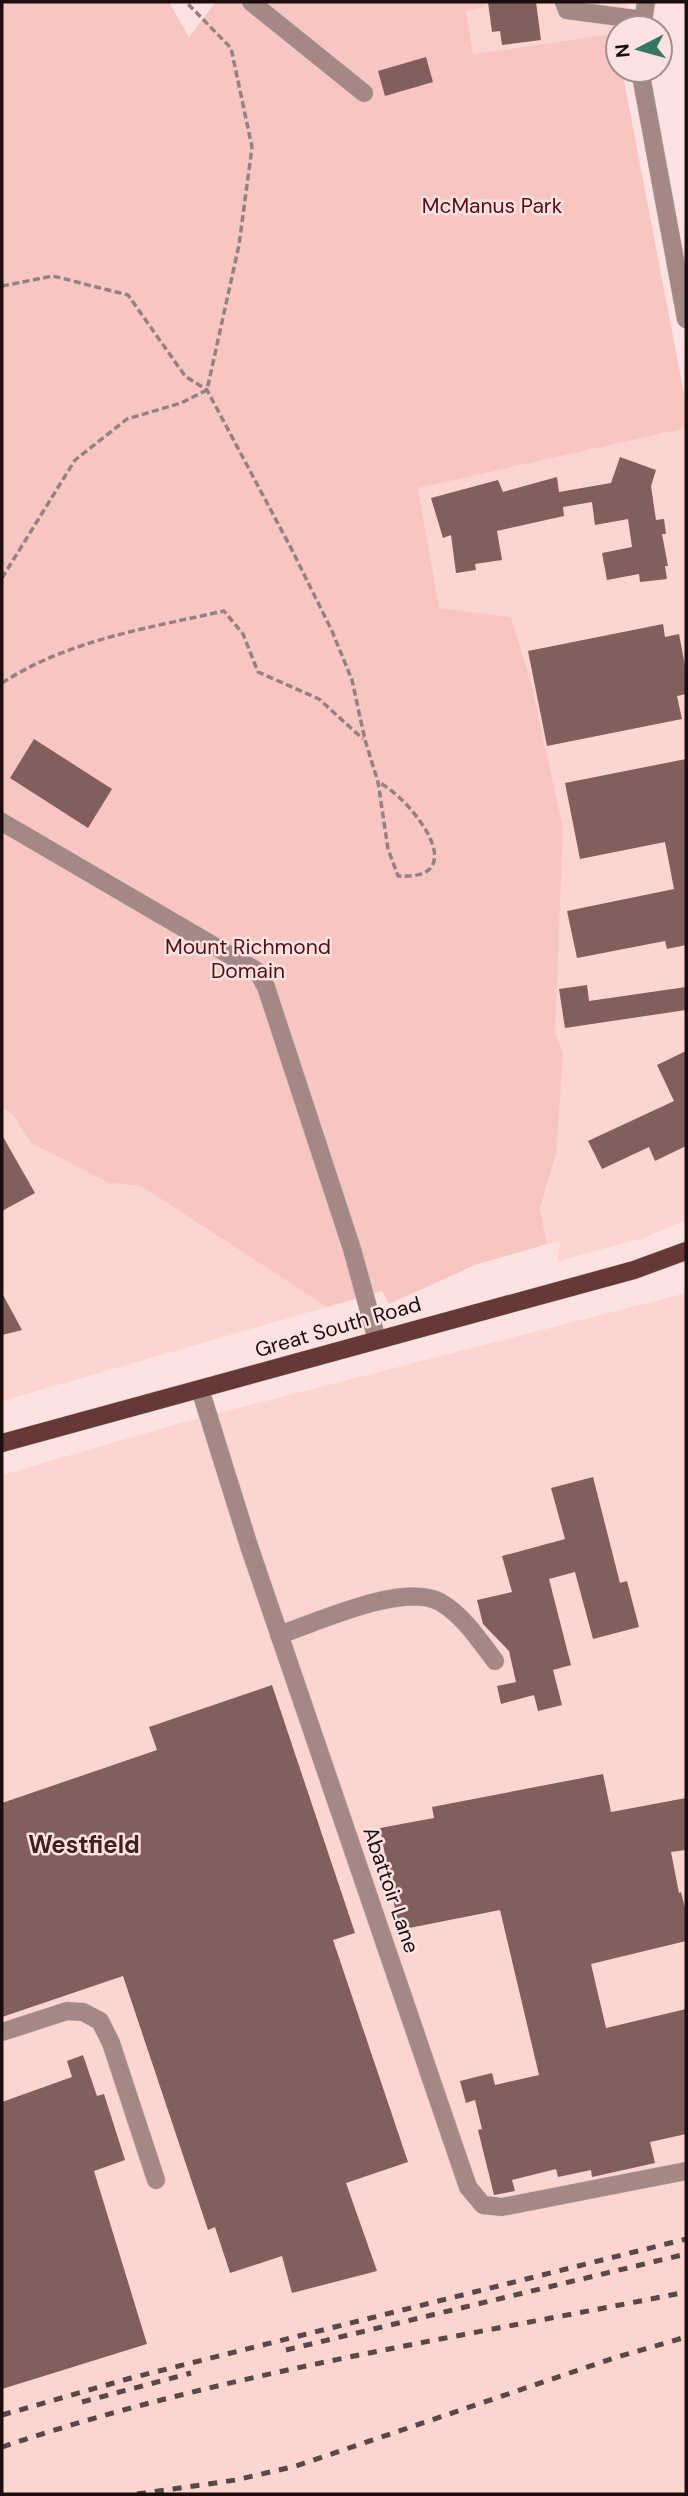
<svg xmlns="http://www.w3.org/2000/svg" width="688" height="2496" viewBox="0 0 688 2496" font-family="'DM Sans',sans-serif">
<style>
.built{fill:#fcd4d0}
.green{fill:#f8c6c2}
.building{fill:#825e5c}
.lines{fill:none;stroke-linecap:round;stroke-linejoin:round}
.minor-casing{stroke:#d8c1bf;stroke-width:19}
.major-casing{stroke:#d8c1bf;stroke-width:19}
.path{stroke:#958280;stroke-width:3.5;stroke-dasharray:7 3.5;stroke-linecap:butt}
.minor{stroke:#a48886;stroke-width:18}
.major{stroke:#663937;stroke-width:18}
.rail{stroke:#584847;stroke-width:5;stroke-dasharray:9 9;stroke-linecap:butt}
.labels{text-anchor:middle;stroke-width:5;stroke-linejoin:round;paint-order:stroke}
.park-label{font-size:21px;fill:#560d11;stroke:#fce3e1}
.street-label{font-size:21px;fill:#1b0e0d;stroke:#fce3e1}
.quarter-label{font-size:24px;font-weight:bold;fill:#3e201e;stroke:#fce3e1}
</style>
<rect width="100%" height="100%" fill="#fce3e1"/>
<g class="built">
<path d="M 483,2 L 628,2 L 624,28 L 618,28 L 618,33 L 472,54 L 466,10 L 484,7 Z"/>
<path d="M 686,428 L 686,1220 L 644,1238 L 558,1261 L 560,1242 L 547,1244 L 418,487 Z"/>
<path d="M 2,1108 L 13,1115 L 31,1143 L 109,1183 L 141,1186 L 327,1307 L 2,1401 Z"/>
<path d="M 686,1293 L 686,2494 L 2,2494 L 2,1475 L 184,1422 Z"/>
</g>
<path class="green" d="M 2,2 L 169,2 L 189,37 L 216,2 L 483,2 L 485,7 L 466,11 L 473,54 L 618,33 L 618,70 L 622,70 L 686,404 L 686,428 L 418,488 L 439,608 L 511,617 L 531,683 L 563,827 L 555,1032 L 563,1053 L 556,1154 L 540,1207 L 547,1244 L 475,1265 L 389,1304 L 382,1291 L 327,1307 L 141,1186 L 109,1183 L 31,1143 L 13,1115 L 2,1108 Z"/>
<g class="building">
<path d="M 488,2 L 536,2 L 541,40 L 502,45 L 500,31 L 492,32 Z"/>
<path d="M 426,57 L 433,82 L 385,96 L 378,71 Z"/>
<path d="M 620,457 L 656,470 L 651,486 L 656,520 L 664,519 L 666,534 L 662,534 L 668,566 L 665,566 L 667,579 L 640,582 L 639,574 L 607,580 L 602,553 L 632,547 L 628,519 L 595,525 L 592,502 L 563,507 L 564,516 L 497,531 L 502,560 L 475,564 L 476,570 L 456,573 L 451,535 L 443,538 L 431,498 L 498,480 L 503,492 L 557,477 L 559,492 L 611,483 Z"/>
<path d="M 663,624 L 665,637 L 679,634 L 686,671 L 686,694 L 677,696 L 682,719 L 547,746 L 528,651 Z"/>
<path d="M 34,739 L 112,789 L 88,828 L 10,778 Z"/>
<path d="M 686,759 L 686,945 L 667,949 L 665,941 L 577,958 L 567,911 L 674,889 L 665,842 L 580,859 L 565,783 Z"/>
<path d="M 587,985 L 589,1001 L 686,987 L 686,1010 L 565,1028 L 559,989 Z"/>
<path d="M 686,1051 L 686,1146 L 655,1161 L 649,1147 L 602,1169 L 588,1141 L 674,1101 L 657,1065 Z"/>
<path d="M 2,1135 L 35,1193 L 2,1211 Z"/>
<path d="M 2,1293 L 22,1330 L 2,1335 Z"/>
<path d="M 593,1477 L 620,1583 L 627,1581 L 639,1627 L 593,1639 L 575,1572 L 549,1579 L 571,1665 L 553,1670 L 562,1705 L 538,1711 L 534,1695 L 501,1704 L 497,1686 L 516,1682 L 509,1651 L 483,1624 L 477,1600 L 512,1592 L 502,1556 L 565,1539 L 551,1488 Z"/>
<path d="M 272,1685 L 355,1933 L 333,1940 L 408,2162 L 346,2183 L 377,2271 L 292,2293 L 282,2256 L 230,2273 L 215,2227 L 208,2230 L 123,1976 L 2,2017 L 2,1803 L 157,1750 L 149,1727 Z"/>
<path d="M 603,1774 L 611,1812 L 686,1798 L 686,1850 L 671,1852 L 679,1893 L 681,1892 L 686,1912 L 686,1941 L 591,1964 L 606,2028 L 686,2009 L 686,2134 L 650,2142 L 655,2163 L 592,2177 L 591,2170 L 558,2177 L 556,2169 L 512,2180 L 515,2191 L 494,2195 L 478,2130 L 482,2129 L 475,2100 L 466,2103 L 460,2081 L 492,2073 L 495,2085 L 539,2075 L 500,1910 L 399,1930 L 380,1828 L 434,1818 L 432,1807 Z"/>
<path d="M 83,2055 L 97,2096 L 104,2094 L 125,2160 L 94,2171 L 147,2344 L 2,2389 L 2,2102 L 72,2077 L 67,2061 Z"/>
</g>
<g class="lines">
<defs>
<g id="minor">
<path d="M 251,2 L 364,93"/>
<path d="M 564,2 L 567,10 L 643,20"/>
<path d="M 642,28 L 646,2"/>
<path d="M 640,70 L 686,319"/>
<path d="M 2,822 L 257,971 L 266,987 L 352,1249 L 377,1340"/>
<path d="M 200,1389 L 249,1546 L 468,2187 L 483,2205 L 502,2207 L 686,2171"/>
<path d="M 279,1635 C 318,1622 403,1582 440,1602 C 463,1615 480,1641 495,1661"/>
<path d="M 2,2032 L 67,2011 L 83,2012 L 100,2021 L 111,2043 L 156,2180"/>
</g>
<path id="major" d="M 2,1443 L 634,1270 L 686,1251"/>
</defs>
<use href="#minor" class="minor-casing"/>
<use href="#major" class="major-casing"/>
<g class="path">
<path d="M 2,286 L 53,276 L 128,295 L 185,376 L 207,390 L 291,548 L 332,631 L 352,680 L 365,740 L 378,782 L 388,849 L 398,876 C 476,881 410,797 378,782"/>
<path d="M 2,578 L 75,460 L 127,419 L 181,403 L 207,390 L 239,245 L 252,147 L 231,48 L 186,2"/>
<path d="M 2,683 C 68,640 148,628 224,611 L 243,634 L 258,672 L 319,699 L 363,739"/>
</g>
<use href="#minor" class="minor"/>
<use href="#major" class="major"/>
<g class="rail">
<path d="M 286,2350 L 686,2254"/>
<path d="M 82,2402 L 191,2373"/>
<path d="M 2,2415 L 131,2378 L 686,2239"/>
<path d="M 2,2447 C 224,2372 457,2338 686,2292"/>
<path d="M 137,2494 L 236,2480 L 296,2466 L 614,2358 L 686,2337"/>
</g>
</g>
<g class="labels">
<g class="park-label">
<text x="492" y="213">McManus Park</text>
<text x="248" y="954">Mount Richmond<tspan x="248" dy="24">Domain</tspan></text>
</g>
<g class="street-label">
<text transform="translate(338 1327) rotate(-16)" y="7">Great South Road</text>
<text transform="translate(391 1890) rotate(71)" y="7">Abattoir Lane</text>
</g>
<g class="quarter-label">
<text x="84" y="1853">Westfield</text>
</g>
</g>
<rect width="688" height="2496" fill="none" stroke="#1b0e0d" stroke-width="7"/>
<g transform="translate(639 49) rotate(264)"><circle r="33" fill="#fce3e1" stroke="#a28e8c" stroke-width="2"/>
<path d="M0-5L12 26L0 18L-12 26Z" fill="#367665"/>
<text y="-10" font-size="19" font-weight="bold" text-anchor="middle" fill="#1b0e0d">N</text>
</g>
</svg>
